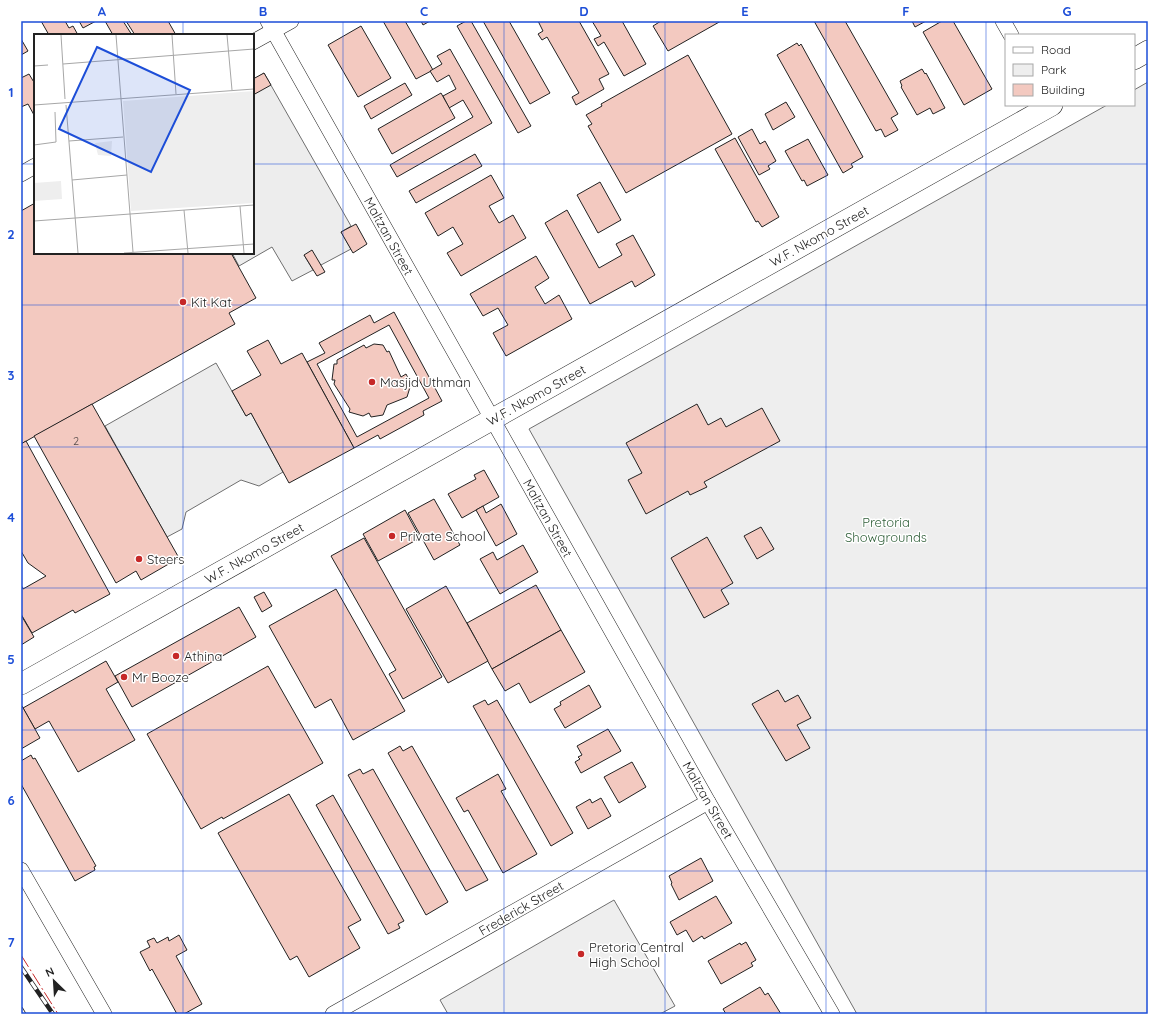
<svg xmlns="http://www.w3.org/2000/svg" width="1169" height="1035" viewBox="0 0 1169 1035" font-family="Quicksand,sans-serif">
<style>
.green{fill:#eee;stroke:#6f6f6f}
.parking{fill:#ededed;stroke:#6f6f6f}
.building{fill:#f3c9c0;stroke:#222;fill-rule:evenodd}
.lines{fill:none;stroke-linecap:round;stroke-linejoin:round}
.street-casing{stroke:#222;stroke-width:16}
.secondary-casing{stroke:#222;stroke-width:22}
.street{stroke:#fff;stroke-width:15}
.secondary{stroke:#fff;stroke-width:21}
.rail-casing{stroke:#222;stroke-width:4.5}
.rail{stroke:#fff;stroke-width:3;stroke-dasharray:9;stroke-linecap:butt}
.power{stroke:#c62828;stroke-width:1;stroke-dasharray:14 3 2 3;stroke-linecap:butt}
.grid{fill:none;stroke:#1d4ed8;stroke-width:1;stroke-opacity:0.55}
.poi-dot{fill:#c62828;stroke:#fff;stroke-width:1.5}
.labels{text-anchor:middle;stroke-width:3;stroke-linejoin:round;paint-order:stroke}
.number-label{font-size:11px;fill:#564c4a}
.street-label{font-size:13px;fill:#222;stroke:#fff}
.poi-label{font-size:13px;fill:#222;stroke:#fff;text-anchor:start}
.park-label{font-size:13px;fill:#2f5e38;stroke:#fff}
.inset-road{fill:none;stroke:#a7a7a7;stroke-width:1}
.view{fill:#1d4ed8;fill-opacity:0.15;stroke:#1d4ed8;stroke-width:2}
.inset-edge{fill:none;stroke:#222;stroke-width:2}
.neatline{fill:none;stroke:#1d4ed8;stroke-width:1.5}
.grid-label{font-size:13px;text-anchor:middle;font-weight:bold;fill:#1d4ed8}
</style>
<rect width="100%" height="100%" fill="#fff"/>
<g class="green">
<path d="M 1148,82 L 1148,1014 L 857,1014 L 529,429 L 1107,105 L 1134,105 L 1134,90 Z"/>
<path d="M 614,900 L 675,1006 L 660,1014 L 448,1014 L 440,1000 Z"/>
</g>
<g class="parking">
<path d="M 264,73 L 351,226 L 341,232 L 351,249 L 321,265 L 304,255 L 313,270 L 292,281 L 272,247 L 239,266 L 232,253 L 253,253 L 253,80 Z"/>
<path d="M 216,363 L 246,416 L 251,413 L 283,472 L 259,486 L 241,480 L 186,512 L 182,529 L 167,537 L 105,426 Z"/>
</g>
<g class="building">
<path d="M 41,21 L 65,21 L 69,28 L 73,26 L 78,35 L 49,35 Z"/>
<path d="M 79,21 L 96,21 L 83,28 Z"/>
<path d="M 105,21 L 123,21 L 132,35 L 113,35 Z"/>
<path d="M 126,21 L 168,21 L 176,35 L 135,35 Z"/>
<path d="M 383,21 L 405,21 L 433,70 L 416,79 Z"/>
<path d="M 421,21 L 430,21 L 423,25 Z"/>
<path d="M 466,21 L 471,21 L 531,126 L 518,133 L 457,26 Z"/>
<path d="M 483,21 L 509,21 L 550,93 L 530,104 Z"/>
<path d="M 538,21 L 579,21 L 609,74 L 599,79 L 604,89 L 576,105 L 572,97 L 579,93 L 547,37 L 542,40 L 538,34 L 543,31 Z"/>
<path d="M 592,21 L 622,21 L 646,64 L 624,76 L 604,42 L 598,46 L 594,39 L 601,36 Z"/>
<path d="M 661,21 L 721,21 L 668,51 L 653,26 Z"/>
<path d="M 814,21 L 845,21 L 898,114 L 891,118 L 898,130 L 885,137 L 881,129 L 876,131 Z"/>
<path d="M 912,21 L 926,21 L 915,27 Z"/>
<path d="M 942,21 L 953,21 L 992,89 L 964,105 L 923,32 Z"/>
<path d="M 361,26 L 391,78 L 358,97 L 328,45 Z"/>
<path d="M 21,39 L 28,51 L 21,55 Z"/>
<path d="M 797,43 L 799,46 L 801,44 L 863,157 L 851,164 L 853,167 L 843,173 L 777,55 Z"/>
<path d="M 450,49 L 492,123 L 397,177 L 390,165 L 473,117 L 463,100 L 449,108 L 443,96 L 456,89 L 449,75 L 437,82 L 430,71 L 442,64 L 437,56 Z"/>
<path d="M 688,55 L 732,134 L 626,193 L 588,126 L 592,124 L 586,115 L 602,106 L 601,104 Z"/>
<path d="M 922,69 L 925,74 L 926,73 L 945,108 L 933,114 L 930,108 L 917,115 L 901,87 L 902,86 L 900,81 Z"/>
<path d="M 264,73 L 271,85 L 253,95 L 253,79 Z"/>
<path d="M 29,74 L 35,84 L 35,115 L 34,115 L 28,104 L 21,107 L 21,78 Z"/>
<path d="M 405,83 L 412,95 L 371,119 L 364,106 Z"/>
<path d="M 441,93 L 455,118 L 392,154 L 378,129 Z"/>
<path d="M 786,102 L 795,117 L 773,130 L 765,114 Z"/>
<path d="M 752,129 L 760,144 L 765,141 L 776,161 L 768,166 L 770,169 L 759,175 L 738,137 Z"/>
<path d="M 735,138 L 779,217 L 762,227 L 758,221 L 756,222 L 715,149 Z"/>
<path d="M 808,139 L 828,175 L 807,186 L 804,180 L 802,181 L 785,151 Z"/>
<path d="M 475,154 L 482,166 L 416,203 L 409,191 Z"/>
<path d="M 491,175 L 504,198 L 489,206 L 499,223 L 513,215 L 526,238 L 461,276 L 447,253 L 463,244 L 453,227 L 438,236 L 425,213 Z"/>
<path d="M 600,182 L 621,220 L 598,233 L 577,195 Z"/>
<path d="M 35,203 L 35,253 L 231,253 L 256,298 L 229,313 L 235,324 L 21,444 L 21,211 Z"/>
<path d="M 567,210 L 599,268 L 622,255 L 616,244 L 633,235 L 655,275 L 635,287 L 632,281 L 590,304 L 545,223 Z"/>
<path d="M 356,224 L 367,244 L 353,253 L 341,232 Z"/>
<path d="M 312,250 L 325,272 L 317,276 L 304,255 Z"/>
<path d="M 536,256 L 549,278 L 535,287 L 545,304 L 559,295 L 572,319 L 506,356 L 493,333 L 508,325 L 498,308 L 483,316 L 470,294 Z"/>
<path d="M 394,312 L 442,401 L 423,411 L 424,415 L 380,439 L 378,435 L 354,448 L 307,362 L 325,353 L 319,343 L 370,315 L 374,323 ZM 389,325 L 429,398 L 357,437 L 317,364 Z"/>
<path d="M 268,340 L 281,364 L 302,353 L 354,448 L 289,483 L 251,413 L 246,416 L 232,391 L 261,375 L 247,351 Z"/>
<path d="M 374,344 L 383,345 L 387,352 L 389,351 L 401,377 L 406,374 L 411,384 L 407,397 L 387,405 L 383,415 L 371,417 L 369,413 L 363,416 L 349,412 L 350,409 L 334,384 L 335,380 L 332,380 L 334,364 L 337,364 L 337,360 L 364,345 L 366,348 Z"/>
<path d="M 92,404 L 179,558 L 141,580 L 136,571 L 116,583 L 34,436 Z"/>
<path d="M 697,404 L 708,425 L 721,418 L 726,427 L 762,408 L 780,441 L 704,482 L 707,487 L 690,495 L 688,491 L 646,514 L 628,480 L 642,473 L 626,443 Z"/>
<path d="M 26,441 L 110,594 L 75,613 L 73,610 L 32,633 L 21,614 L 21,585 L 23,589 L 46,576 L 28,563 L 21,551 L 21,444 Z"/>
<path d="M 484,470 L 499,497 L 462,518 L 448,494 L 476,479 L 474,475 Z"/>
<path d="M 434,499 L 460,545 L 434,560 L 408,513 Z"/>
<path d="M 501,504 L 517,534 L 496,546 L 476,510 L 483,506 L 486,513 Z"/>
<path d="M 405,510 L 420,538 L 378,561 L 363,534 Z"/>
<path d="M 761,527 L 774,549 L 757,559 L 744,536 Z"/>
<path d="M 707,537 L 733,583 L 721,590 L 729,604 L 704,618 L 671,558 Z"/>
<path d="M 364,538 L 442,677 L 403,699 L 389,674 L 396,670 L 331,556 Z"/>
<path d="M 523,545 L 538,572 L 500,594 L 480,559 L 493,552 L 497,560 Z"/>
<path d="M 536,585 L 561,630 L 492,669 L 467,623 Z"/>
<path d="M 446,586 L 488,661 L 448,683 L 406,609 Z"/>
<path d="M 336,589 L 405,711 L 353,740 L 331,699 L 315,708 L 269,626 Z"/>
<path d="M 264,592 L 272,606 L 262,612 L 254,597 Z"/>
<path d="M 239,607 L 256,637 L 132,707 L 115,676 Z"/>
<path d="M 21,615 L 34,637 L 21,645 Z"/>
<path d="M 561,630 L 585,672 L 530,703 L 519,683 L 505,691 L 492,669 Z"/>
<path d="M 106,661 L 118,682 L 106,689 L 135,740 L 78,772 L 49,721 L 35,729 L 23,708 Z"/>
<path d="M 268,666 L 323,763 L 223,819 L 222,817 L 201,829 L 147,734 Z"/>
<path d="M 589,685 L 601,707 L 565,728 L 554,709 L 561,705 L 560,702 Z"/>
<path d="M 778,690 L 785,702 L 798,695 L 811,718 L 797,725 L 810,748 L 786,761 L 752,704 Z"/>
<path d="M 485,700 L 488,705 L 497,700 L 573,833 L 551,846 L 473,706 Z"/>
<path d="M 21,706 L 22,706 L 40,738 L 21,749 Z"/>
<path d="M 608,729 L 621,751 L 581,773 L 575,762 L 580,759 L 578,757 L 582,755 L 577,746 Z"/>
<path d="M 400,746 L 403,751 L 412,746 L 488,880 L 466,891 L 388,753 Z"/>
<path d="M 31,755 L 33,759 L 35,758 L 96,866 L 94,867 L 95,870 L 75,881 L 21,784 L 21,761 Z"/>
<path d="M 632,762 L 646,787 L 619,803 L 604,777 Z"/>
<path d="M 360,769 L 363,774 L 373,769 L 448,902 L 426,915 L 348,775 Z"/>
<path d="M 498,774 L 506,789 L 501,791 L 537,854 L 503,873 L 468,810 L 464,812 L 456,798 Z"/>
<path d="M 289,794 L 361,920 L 348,927 L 360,948 L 309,977 L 297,956 L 290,960 L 218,833 Z"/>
<path d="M 333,795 L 404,921 L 398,924 L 400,928 L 388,934 L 316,805 Z"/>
<path d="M 601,798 L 611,816 L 588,829 L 576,807 L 590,799 L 592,803 Z"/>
<path d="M 701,858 L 713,881 L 679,900 L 671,884 L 672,883 L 669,876 Z"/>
<path d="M 716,896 L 732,923 L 704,939 L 702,936 L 693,942 L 686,930 L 677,935 L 670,922 Z"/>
<path d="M 179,935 L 187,950 L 176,956 L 202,1004 L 184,1014 L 177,1014 L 152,969 L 150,971 L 140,952 L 150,947 L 147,941 L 154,938 L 157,943 L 168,937 L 169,941 Z"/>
<path d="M 746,942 L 756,960 L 751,963 L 753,966 L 721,984 L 708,961 L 740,943 L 741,945 Z"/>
<path d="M 760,987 L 765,995 L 768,993 L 781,1014 L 726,1014 L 723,1009 Z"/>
</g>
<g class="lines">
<defs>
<g id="street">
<path d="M 268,21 L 708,802 L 832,1014"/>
<path d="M 1003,21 L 1011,35"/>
<path d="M 253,42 L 291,21"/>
<path d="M 21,174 L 35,166"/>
<path d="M 21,870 L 104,1014"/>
<path d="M 333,1014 L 708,802"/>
</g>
<g id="secondary">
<path d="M 1134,59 L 1148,51"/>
<path d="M 21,684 L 1052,105"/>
</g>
</defs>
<use href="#street" class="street-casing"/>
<use href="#secondary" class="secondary-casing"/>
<use href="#street" class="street"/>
<use href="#secondary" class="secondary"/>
<defs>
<g id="rail">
<path d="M 21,967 L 53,1014"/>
<path d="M 21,1009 L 24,1014"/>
</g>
</defs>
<use href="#rail" class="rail-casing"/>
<use href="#rail" class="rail"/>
<path class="power" d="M 21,955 L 58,1014"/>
</g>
<path class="grid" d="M 183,21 L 183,35M 343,21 L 343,1014M 504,21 L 504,1014M 665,21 L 665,1014M 826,21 L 826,1014M 986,21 L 986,1014M 21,164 L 35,164M 253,164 L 1148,164M 183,253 L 183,1014M 21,305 L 1148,305M 21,447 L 1148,447M 21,588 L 1148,588M 21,730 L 1148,730M 21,871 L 1148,871"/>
<g class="poi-dot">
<circle cx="183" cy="302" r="4"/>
<circle cx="372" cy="382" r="4"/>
<circle cx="392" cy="536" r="4"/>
<circle cx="139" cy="559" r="4"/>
<circle cx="176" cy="656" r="4"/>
<circle cx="124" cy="677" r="4"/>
<circle cx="581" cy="954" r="4"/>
</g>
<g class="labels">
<g class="number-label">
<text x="76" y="445">2</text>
</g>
<g class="street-label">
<text transform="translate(389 236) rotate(61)" y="5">Maltzan Street</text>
<text transform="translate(819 236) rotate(-29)" y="5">W.F. Nkomo Street</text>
<text transform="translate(536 395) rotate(-29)" y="5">W.F. Nkomo Street</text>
<text transform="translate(548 518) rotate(61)" y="5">Maltzan Street</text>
<text transform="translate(254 553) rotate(-29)" y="5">W.F. Nkomo Street</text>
<text transform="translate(708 800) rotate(60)" y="5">Maltzan Street</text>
<text transform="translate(521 908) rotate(-30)" y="5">Frederick Street</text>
</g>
<g class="poi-label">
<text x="191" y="307">Kit Kat</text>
<text x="380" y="387">Masjid Uthman</text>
<text x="400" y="541">Private School</text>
<text x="147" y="564">Steers</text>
<text x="184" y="661">Athina</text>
<text x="132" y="682">Mr Booze</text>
<text x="589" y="952">Pretoria Central<tspan x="589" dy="15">High School</tspan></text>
</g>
<g class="park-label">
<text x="886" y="527">Pretoria<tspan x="886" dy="15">Showgrounds</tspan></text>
</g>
</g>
<g transform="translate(34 34)">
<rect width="220" height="220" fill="#fff"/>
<path d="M 220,57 L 220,169 L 97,177 L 89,67 ZM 78,107 L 77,122 L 64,121 L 61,109 ZM 27,147 L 28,165 L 0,167 L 0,149 Z" fill="#eee"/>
<path class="inset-road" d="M 27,1 L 31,65M 82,1 L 99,218M 138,1 L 142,60M 193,1 L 198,56M 29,30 L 220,15M 0,32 L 14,31M 0,71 L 220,55M 32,71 L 44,219M 35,107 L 89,103M 0,111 L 22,108 L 21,78M 38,146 L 93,141M 206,172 L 210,219M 150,176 L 154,219M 0,187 L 220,171M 90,219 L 220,210"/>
<path class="view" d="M 63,13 L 156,56 L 117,138 L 25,95 Z"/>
<rect width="220" height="220" class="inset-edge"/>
</g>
<rect width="1169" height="1035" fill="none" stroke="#ffffff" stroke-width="44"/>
<rect x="1005" y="34" width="130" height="72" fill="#ffffff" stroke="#a7a7a7"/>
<rect x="1013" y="47" width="20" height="6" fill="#ffffff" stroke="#a7a7a7"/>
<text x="1041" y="54" font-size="12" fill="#222222">Road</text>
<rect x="1013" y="64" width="20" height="12" fill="#eeeeee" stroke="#a7a7a7"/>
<text x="1041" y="74" font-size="12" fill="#222222">Park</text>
<rect x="1013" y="84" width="20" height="12" fill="#f3c9c0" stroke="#a7a7a7"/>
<text x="1041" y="94" font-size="12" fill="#222222">Building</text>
<g transform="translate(54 981) rotate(335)" stroke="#ffffff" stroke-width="3" paint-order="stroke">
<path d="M0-3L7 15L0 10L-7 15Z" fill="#222222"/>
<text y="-6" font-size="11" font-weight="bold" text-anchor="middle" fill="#222222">N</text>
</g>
<rect x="22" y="22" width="1125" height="991" class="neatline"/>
<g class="grid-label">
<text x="102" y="16">A</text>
<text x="263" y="16">B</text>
<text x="424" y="16">C</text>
<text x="584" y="16">D</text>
<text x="745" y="16">E</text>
<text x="906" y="16">F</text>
<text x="1067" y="16">G</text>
<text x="11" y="97">1</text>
<text x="11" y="239">2</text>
<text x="11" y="380">3</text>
<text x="11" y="522">4</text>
<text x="11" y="664">5</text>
<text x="11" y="805">6</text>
<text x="11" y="947">7</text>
</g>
</svg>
